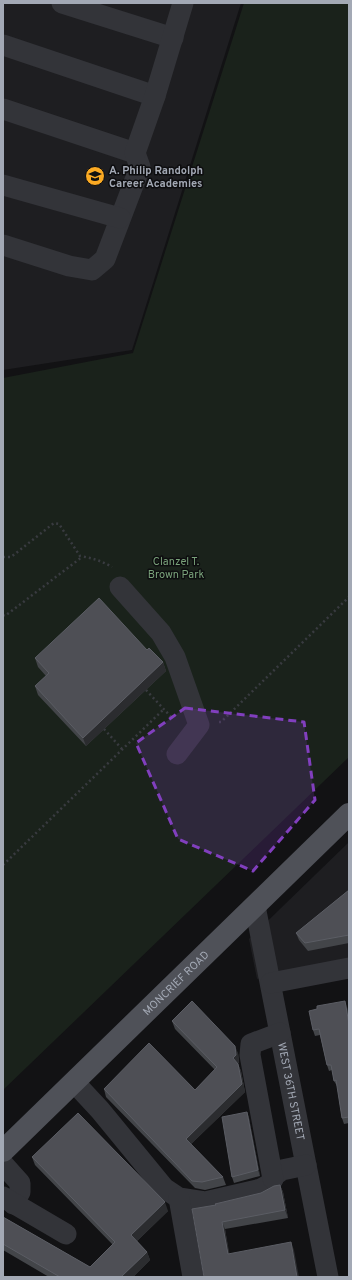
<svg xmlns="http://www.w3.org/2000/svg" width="352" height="1280" viewBox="0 0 352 1280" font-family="Overpass,sans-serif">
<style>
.built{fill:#1e1e21}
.green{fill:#1a221b}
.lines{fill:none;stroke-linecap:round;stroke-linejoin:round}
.path{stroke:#393b40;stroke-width:2.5;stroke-dasharray:2 3;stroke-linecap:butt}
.minor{stroke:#333439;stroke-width:21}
.major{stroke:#4f5158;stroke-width:22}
.wall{fill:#434549}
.shaded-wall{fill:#2b2c2f}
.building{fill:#4e4f55;stroke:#5b5d64}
.marked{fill:#813fbe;fill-opacity:0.2;stroke:#813fbe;stroke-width:3;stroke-dasharray:8 5;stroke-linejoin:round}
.labels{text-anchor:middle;stroke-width:3;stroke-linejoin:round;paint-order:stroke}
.poi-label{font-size:11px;font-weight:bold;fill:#a3a9b5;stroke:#0d0d0f;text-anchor:start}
.park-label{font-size:11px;fill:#79a17a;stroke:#0d0d0f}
.street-label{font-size:11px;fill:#a3a9b5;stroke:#0d0d0f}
</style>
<rect width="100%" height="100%" fill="#121214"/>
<g class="built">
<path d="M 3,3 L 241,3 L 132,350 L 3,370 Z"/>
<path d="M 349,842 L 349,959 L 257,979 L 249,939 Z"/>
</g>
<path class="green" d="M 244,3 L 349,3 L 349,757 L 3,1090 L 3,378 L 133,353 Z"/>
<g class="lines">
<g class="path">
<path d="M 3,557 L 11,557 L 54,523 L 59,524 L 80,556 C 92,558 102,561 112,567"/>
<path d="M 3,615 L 5,616 L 82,557"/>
<path d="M 146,690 L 173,719"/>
<path d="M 219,722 L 221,722 L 349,597"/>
<path d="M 104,729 L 122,749"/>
<path d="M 3,865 L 164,709"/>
</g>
<g class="minor">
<path d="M 62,3 L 173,38"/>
<path d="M 3,45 L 155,96"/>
<path d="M 3,109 L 135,153 L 140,167 L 105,259 L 92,270 L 69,266 L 3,245"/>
<path d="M 135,153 L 155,96 L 183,3"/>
<path d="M 3,185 L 120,218"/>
<path d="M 120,587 L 161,633 L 175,657 L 199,725 L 177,754"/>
<path id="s1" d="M 255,906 L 328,1277"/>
<path d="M 271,983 L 349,968"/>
<path d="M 74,1082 L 100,1110 L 164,1188 L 179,1198 L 205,1202 L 261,1189 L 270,1184 L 275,1175 L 282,1170 L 306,1165"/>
<path d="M 3,1164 L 20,1183 L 20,1192 L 13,1204"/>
<path d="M 273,1179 L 250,1055 L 251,1044 L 280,1033"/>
<path d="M 3,1197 L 66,1234"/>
<path d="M 179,1198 L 193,1277"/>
</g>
<path class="major" id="s2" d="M 3,1151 L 349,814"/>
</g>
<g class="wall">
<path d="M 147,650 L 163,662 L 166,671 L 86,746 L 38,695 L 35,686 L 46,676 L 38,667 L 35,658 Z"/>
<path d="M 349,890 L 349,943 L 308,951 L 299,940 L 296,933 Z"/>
<path d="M 347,1007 L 349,1019 L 349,1123 L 344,1124 L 342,1118 L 337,1086 L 334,1081 L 332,1070 L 329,1071 L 327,1065 L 320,1035 L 315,1036 L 313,1030 Z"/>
<path d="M 172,1021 L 238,1053 L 239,1062 L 238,1064 L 241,1071 L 245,1092 L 191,1144 L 223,1177 L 226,1185 L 205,1190 L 195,1188 L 106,1097 L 104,1089 L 195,1090 L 215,1070 L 175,1029 Z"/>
<path d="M 247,1112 L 249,1118 L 260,1176 L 234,1183 L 232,1177 Z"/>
<path d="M 32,1157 L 168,1211 L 137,1241 L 147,1252 L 150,1260 L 133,1277 L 49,1277 L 3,1250 L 3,1217 L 90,1267 L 113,1245 L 35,1165 Z"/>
<path d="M 280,1185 L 283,1192 L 288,1218 L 225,1229 L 229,1254 L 294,1250 L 204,1277 L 215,1205 L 261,1193 Z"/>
</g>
<g class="shaded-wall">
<path d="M 163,662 L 166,671 L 86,746 L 83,738 Z"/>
<path d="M 345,1001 L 347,1007 L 349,1019 L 349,1024 Z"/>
<path d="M 235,1046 L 238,1053 L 239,1062 L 236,1066 L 233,1058 Z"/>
<path d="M 238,1064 L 241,1071 L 245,1092 L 189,1146 L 186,1139 Z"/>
<path d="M 247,1112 L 249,1118 L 260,1176 L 258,1170 Z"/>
<path d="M 280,1185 L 283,1192 L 288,1218 L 285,1210 Z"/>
<path d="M 165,1202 L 168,1211 L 134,1244 L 131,1235 Z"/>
<path d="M 222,1222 L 225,1229 L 231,1262 L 228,1254 Z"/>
<path d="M 291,1242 L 294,1250 L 299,1277 L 297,1277 Z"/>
<path d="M 147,1252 L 150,1260 L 133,1277 L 121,1277 Z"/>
</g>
<g class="building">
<path d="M 99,598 L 147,650 L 149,648 L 163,662 L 83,738 L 35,686 L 49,673 L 35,658 Z"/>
<path d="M 349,890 L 349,935 L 305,943 L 296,933 Z"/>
<path d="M 192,1001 L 235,1046 L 236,1055 L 233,1058 L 238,1064 L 242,1084 L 186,1139 L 223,1177 L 202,1182 L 192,1181 L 104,1089 L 149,1043 L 195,1090 L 217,1067 L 172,1021 Z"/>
<path d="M 345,1001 L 349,1024 L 349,1117 L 342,1118 L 336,1080 L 334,1081 L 331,1065 L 327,1065 L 319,1029 L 313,1030 L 309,1011 L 317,1009 L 317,1006 Z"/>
<path d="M 247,1112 L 258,1170 L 232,1177 L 222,1117 Z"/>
<path d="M 78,1113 L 165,1202 L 131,1235 L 147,1252 L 121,1277 L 60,1277 L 3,1244 L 3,1217 L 90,1267 L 115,1242 L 32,1157 Z"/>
<path d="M 280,1185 L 285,1210 L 222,1222 L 228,1254 L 291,1242 L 297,1277 L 204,1277 L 192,1209 L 216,1205 L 215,1204 L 261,1193 L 274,1186 Z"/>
</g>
<path class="marked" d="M 185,708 L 304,722 L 315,800 L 253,871 L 178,839 L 136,743 Z"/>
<defs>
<symbol id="school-disc" viewBox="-11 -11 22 22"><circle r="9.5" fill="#fbaa23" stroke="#0d0d0f"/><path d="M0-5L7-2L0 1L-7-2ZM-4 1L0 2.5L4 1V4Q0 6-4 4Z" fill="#111"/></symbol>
</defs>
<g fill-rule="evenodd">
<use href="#school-disc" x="84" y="165" width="22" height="22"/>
</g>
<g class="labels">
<g class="poi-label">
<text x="109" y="174">A. Philip Randolph<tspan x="109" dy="13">Career Academies</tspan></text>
</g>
<g class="park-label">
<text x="176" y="565">Clanzel T.<tspan x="176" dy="13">Brown Park</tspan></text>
</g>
<g class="street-label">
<text dy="4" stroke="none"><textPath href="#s2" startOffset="241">MONCRIEF ROAD</textPath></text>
<text dy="4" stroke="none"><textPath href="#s1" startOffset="189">WEST 36TH STREET</textPath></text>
</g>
</g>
<rect width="352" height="1280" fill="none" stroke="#a3a9b5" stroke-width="8"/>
</svg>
